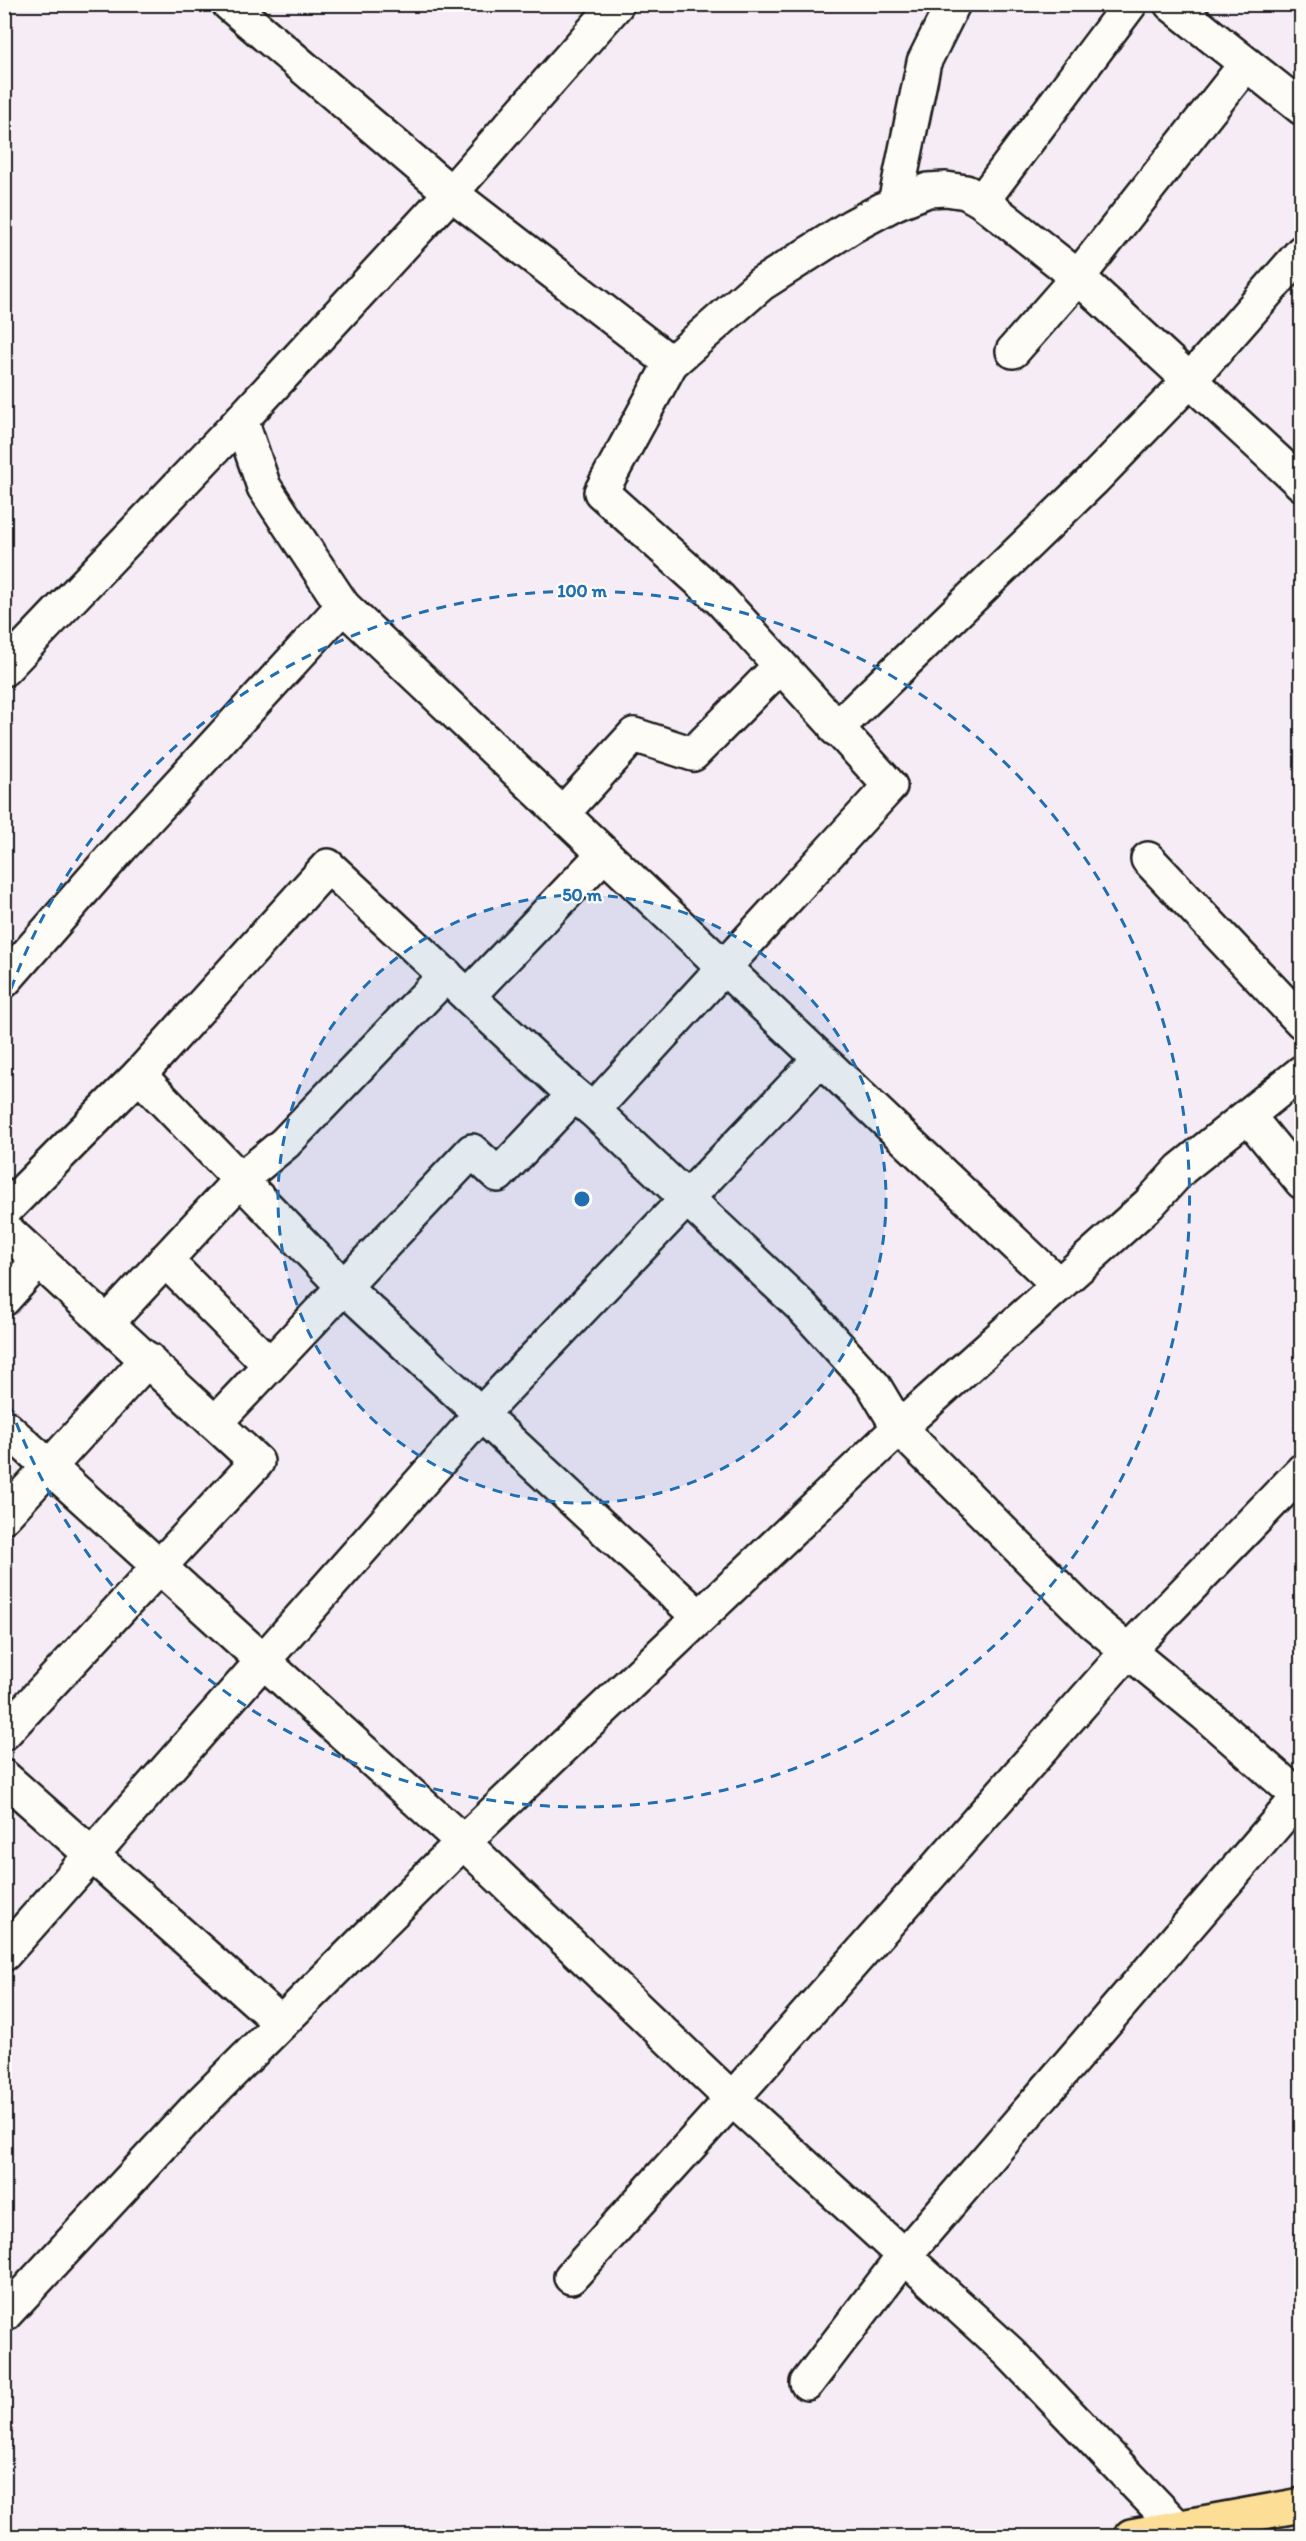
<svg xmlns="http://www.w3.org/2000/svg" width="1306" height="2541" viewBox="0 0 1306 2541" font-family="Itim,sans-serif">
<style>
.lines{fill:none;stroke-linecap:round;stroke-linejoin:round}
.minor-casing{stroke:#1c1c1c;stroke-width:38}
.major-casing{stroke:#1c1c1c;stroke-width:38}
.minor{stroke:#fdfcf7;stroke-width:33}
.major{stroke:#fcde96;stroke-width:33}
.ring{fill:none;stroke:#1f6fb2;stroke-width:3;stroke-dasharray:10 8}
.centre{fill:#1f6fb2;stroke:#fdfcf7;stroke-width:3}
.ring-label{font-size:18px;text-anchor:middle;font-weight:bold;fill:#1f6fb2;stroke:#fdfcf7;stroke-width:4.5;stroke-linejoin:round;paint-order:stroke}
</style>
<rect width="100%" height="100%" fill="#f6ecf6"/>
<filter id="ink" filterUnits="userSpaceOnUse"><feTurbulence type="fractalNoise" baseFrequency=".0167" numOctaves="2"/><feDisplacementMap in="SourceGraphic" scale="12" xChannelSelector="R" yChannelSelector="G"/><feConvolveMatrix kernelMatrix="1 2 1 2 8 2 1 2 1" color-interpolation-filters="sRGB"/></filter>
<g filter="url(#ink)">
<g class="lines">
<defs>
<g id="minor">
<path d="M 229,4 L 451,193 L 671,363"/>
<path d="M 1171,4 L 1302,108"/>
<path d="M 982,201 L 1130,4"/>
<path d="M 895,203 L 924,62 L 953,4"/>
<path d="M 1013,351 L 1078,277 L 1246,64"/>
<path d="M 241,420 L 264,487 L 343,606 L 1059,1285"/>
<path d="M 4,669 L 232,430 L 451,193 L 617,4"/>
<path d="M 836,729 L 1093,480 L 1191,379 L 1302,252"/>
<path d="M 562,814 L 634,735 L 693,754 L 780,666"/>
<path d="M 1148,859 L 1302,1022"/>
<path d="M 4,981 L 122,846 L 343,606"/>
<path d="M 468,996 L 604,854"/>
<path d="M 139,1075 L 344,1287 L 699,1617"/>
<path d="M 593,1110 L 890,786 L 720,599 L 601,492 L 671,363 L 761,284 L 852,226 L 895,203 L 928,190 L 946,189 L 966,192 L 982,201 L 1078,277 L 1302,484"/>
<path d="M 1248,1116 L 1302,1182"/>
<path d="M 4,1211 L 139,1075 L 328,866 L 574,1095 L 593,1110 L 802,1307 L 874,1386 L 899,1428 L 1093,1622 L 1205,1714 L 1302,1799"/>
<path d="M 4,1228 L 257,1462 L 4,1733"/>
<path d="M 165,1260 L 270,1365"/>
<path d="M 4,1299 L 39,1260"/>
<path d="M 108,1322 L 240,1180 L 285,1143 L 446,975"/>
<path d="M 215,1423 L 472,1151 L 498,1175 L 574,1095"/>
<path d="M 4,1426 L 463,1842 L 732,2099 L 1009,2352 L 1178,2528"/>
<path d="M 4,1516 L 148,1359"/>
<path d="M 4,1777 L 281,2023"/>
<path d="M 4,1954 L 481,1414 L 820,1059"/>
<path d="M 571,2277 L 732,2099 L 1128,1651 L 1302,1471"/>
<path d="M 4,2315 L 202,2102 L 463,1842 L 899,1428 L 1149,1204 L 1181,1169 L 1302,1072"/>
<path d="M 807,2383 L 904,2256 L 1299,1797"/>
</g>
<path id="major" d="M 1131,2536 L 1302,2505"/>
</defs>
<use href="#minor" class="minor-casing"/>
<use href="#major" class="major-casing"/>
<use href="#minor" class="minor"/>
<use href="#major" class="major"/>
</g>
</g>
<circle cx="582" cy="1199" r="304" fill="#1f6fb2" fill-opacity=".12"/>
<g class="ring">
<circle cx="582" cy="1199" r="304"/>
<path d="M5 1006A608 608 0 1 1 5 1392"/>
</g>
<circle cx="582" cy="1199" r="9" class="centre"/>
<g class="ring-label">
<text x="582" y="597">100 m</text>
<text x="582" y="901">50 m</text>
</g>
<rect width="1306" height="2541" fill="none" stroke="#fdfcf7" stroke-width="24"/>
<rect x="12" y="12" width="1282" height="2517" fill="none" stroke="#1c1c1c" stroke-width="2" filter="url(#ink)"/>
</svg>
